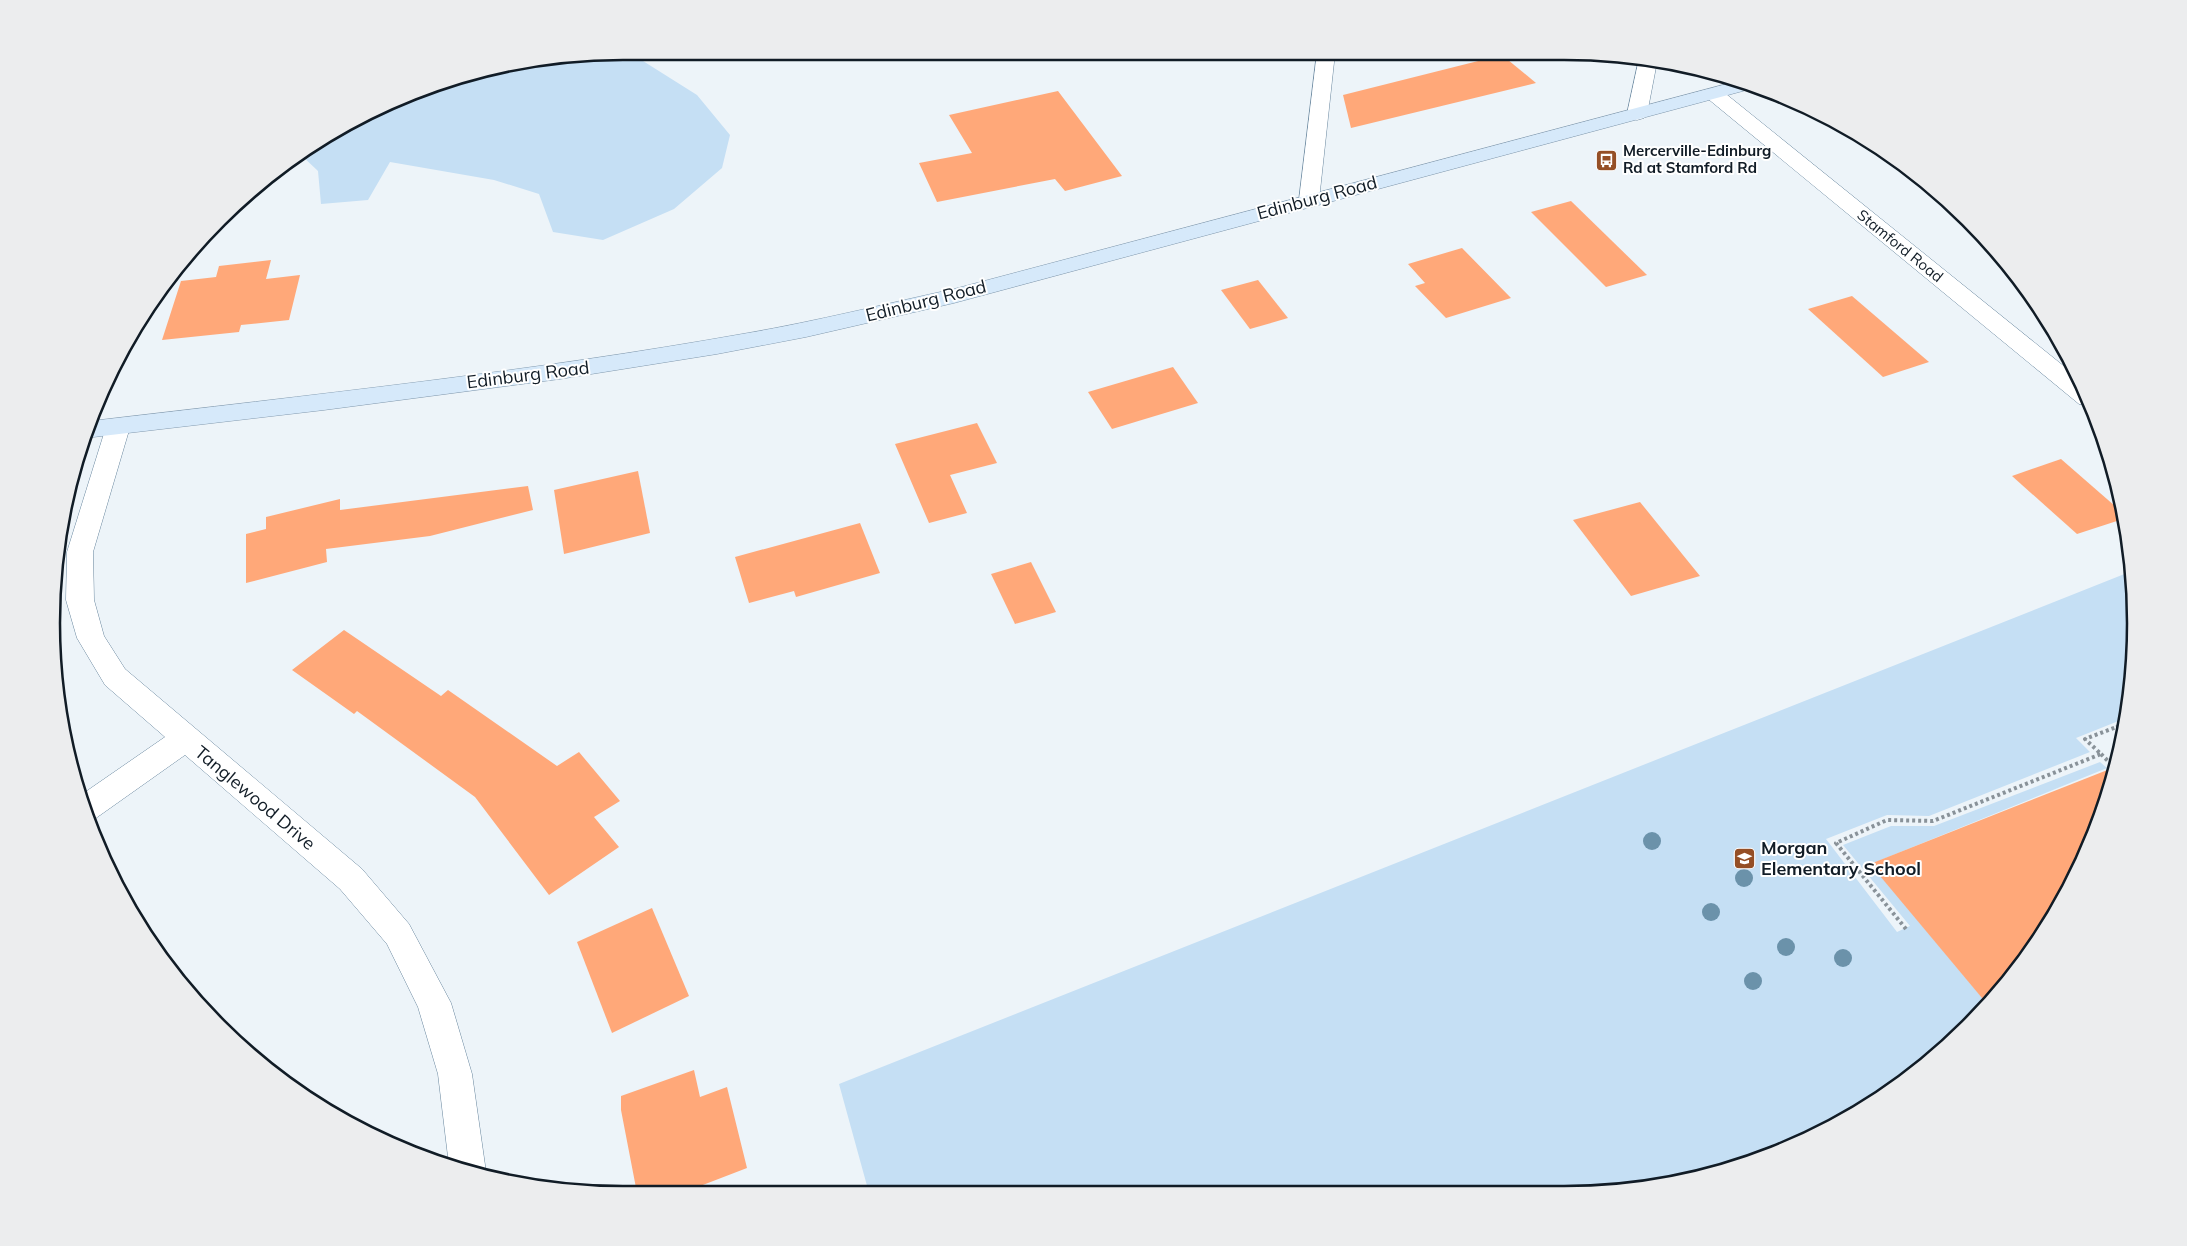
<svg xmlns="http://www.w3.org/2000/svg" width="2187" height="1246" viewBox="0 0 2187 1246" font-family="Mulish,sans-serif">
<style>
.green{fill:#c5dff4}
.building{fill:#ffa879}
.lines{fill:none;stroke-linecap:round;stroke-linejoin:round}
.minor-casing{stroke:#68869e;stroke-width:1}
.major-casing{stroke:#8098ad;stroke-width:1}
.path-far1{stroke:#899299;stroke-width:3;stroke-dasharray:2.5 2.5;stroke-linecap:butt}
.path{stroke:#899299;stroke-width:4;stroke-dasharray:3 3;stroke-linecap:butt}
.minor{fill:#fff;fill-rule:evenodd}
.major{fill:#d6e9fa;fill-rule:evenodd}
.tree{fill:#6b92aa}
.labels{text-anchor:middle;stroke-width:4;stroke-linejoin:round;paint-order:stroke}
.far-poi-label{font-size:15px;font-weight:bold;fill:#111c26;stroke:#fff;text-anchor:start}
.far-street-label{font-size:15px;fill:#111c26;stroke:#fff}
.street-label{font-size:18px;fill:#111c26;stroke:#fff}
.poi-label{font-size:18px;font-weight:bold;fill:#111c26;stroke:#fff;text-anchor:start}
.rim{fill:none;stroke:#111c26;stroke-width:2.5}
</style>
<rect width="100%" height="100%" fill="#edf4f9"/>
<g class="green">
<path d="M 548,56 L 647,56 L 643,61 L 697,95 L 730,135 L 722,168 L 674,209 L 603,240 L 553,232 L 539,194 L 494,180 L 390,162 L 368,200 L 321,204 L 318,171 L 300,154 L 370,110 L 439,82 Z"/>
<path d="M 2132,571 L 2135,586 L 2131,698 L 2126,718 L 2076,738 L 2090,752 L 1929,816 L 1887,815 L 1826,839 L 1897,932 L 1912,925 L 1910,926 L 1843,845 L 1891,826 L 1934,826 L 2100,762 L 2107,768 L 1871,864 L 1985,1001 L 1990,999 L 1968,1027 L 1881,1099 L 1748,1164 L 1638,1190 L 869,1193 L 839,1084 Z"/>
</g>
<g class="building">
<path d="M 1502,55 L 1536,83 L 1351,128 L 1343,95 Z"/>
<path d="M 1058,91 L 1122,176 L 1065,191 L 1055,179 L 937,202 L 919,163 L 972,153 L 949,115 Z"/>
<path d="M 1571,201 L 1647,275 L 1606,287 L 1531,212 Z"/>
<path d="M 1462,248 L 1511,298 L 1446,318 L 1415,286 L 1425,283 L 1408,264 Z"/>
<path d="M 271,260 L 266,279 L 300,275 L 289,320 L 241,325 L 239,332 L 162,340 L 181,281 L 216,277 L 219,266 Z"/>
<path d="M 1258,280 L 1288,318 L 1250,329 L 1221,290 Z"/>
<path d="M 1852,296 L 1929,362 L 1883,377 L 1808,309 Z"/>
<path d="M 1173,367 L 1198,403 L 1112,429 L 1088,392 Z"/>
<path d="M 977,423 L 997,463 L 950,475 L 967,513 L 929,523 L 895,444 Z"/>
<path d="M 2061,459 L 2123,513 L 2123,519 L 2077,534 L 2012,476 Z"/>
<path d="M 638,471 L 650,533 L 564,554 L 554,490 Z"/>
<path d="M 528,486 L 533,510 L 430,536 L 326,549 L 327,562 L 246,583 L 246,534 L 266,529 L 266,517 L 340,499 L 340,510 Z"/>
<path d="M 1640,502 L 1700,576 L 1631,596 L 1573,520 Z"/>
<path d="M 860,523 L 880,573 L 796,597 L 794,591 L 749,603 L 735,557 Z"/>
<path d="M 1031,562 L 1056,612 L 1015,624 L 991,574 Z"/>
<path d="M 344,630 L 441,696 L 448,690 L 557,766 L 579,752 L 620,801 L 594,817 L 619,847 L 549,895 L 475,797 L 357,711 L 354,714 L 292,670 Z"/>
<path d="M 2115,767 L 2105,807 L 2059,909 L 1987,1004 L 1870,864 Z"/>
<path d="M 652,908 L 689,996 L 612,1033 L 577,942 Z"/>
<path d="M 694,1070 L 700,1097 L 727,1087 L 747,1168 L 682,1193 L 637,1193 L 621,1110 L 621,1096 Z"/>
</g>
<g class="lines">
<defs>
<g id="minor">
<path d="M 1317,53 L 1335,53 L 1319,200 L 1316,204 L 1309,206 L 1302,204 L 1299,200 Z"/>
<path d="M 1639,59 L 1657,62 L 1647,114 L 1644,118 L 1637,120 L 1630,118 L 1627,114 Z"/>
<path d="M 1714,88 L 1721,90 L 2081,380 L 2090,405 L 2079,404 L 1707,98 L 1704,94 L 1707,90 Z"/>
<path d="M 118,419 L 127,421 L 130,427 L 93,552 L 94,600 L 104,636 L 125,669 L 362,869 L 409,924 L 451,1003 L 472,1074 L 486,1172 L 484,1177 L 475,1175 L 449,1165 L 438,1074 L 418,1007 L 387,944 L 340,889 L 185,755 L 96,818 L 88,821 L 81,795 L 165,737 L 105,685 L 77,638 L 66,600 L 67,552 L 106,427 L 109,421 Z"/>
</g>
<path id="major" d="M 1738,81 L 1754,88 L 954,303 L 806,337 L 717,354 L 560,379 L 324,410 L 85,438 L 91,421 C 310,395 530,372 748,333 C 817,321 885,304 954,289 Z"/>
</defs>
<use href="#minor" class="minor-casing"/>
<use href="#major" class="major-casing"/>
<path class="path-far1" d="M 2116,727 L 2125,724"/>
<g class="path">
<path d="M 2101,754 L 2114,767"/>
<path d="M 1906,929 L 1836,843 L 1887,820 L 1933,821 L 2101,754 L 2085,739 L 2119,726"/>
</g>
<use href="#minor" class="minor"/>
<use href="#major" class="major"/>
</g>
<g class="tree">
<circle cx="1652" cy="841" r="9"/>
<circle cx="1744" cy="878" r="9"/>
<circle cx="1711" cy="912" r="9"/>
<circle cx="1786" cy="947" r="9"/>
<circle cx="1843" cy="958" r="9"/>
<circle cx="1753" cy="981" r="9"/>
</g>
<defs>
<symbol id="bus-square" viewBox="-11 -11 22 22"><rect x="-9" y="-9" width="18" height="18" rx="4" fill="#954f26" stroke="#fff"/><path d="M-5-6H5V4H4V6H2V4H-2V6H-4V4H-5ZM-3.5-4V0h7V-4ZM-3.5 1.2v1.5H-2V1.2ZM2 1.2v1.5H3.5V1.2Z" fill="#fff"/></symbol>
<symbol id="school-square" viewBox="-11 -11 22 22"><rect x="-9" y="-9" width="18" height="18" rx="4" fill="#954f26" stroke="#fff"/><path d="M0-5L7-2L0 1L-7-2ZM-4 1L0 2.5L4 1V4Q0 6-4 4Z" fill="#fff"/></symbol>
</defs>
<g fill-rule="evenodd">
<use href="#bus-square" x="1594" y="148" width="25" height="25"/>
<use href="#school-square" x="1732" y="846" width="25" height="25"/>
</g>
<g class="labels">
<g class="far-poi-label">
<text x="1623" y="156">Mercerville-Edinburg<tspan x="1623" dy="17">Rd at Stamford Rd</tspan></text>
</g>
<g class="far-street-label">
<text transform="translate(1900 246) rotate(39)" y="5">Stamford Road</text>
</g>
<g class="street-label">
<text transform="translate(1317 198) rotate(-15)" y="6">Edinburg Road</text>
<text transform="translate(926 301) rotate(-14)" y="6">Edinburg Road</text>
<text transform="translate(528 375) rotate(-7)" y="6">Edinburg Road</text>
<text transform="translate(255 798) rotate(40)" y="6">Tanglewood Drive</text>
</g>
<g class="poi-label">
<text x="1761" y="854">Morgan<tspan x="1761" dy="21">Elementary School</tspan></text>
</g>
</g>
<path d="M0 0H2187V1246H0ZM623 60H1564A563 563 0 0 1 2127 623V623A563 563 0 0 1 1564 1186H623A563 563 0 0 1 60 623V623A563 563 0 0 1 623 60Z" fill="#ecedee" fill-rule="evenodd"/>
<path class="rim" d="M623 60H1564A563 563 0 0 1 2127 623V623A563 563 0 0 1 1564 1186H623A563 563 0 0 1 60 623V623A563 563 0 0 1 623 60Z"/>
</svg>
